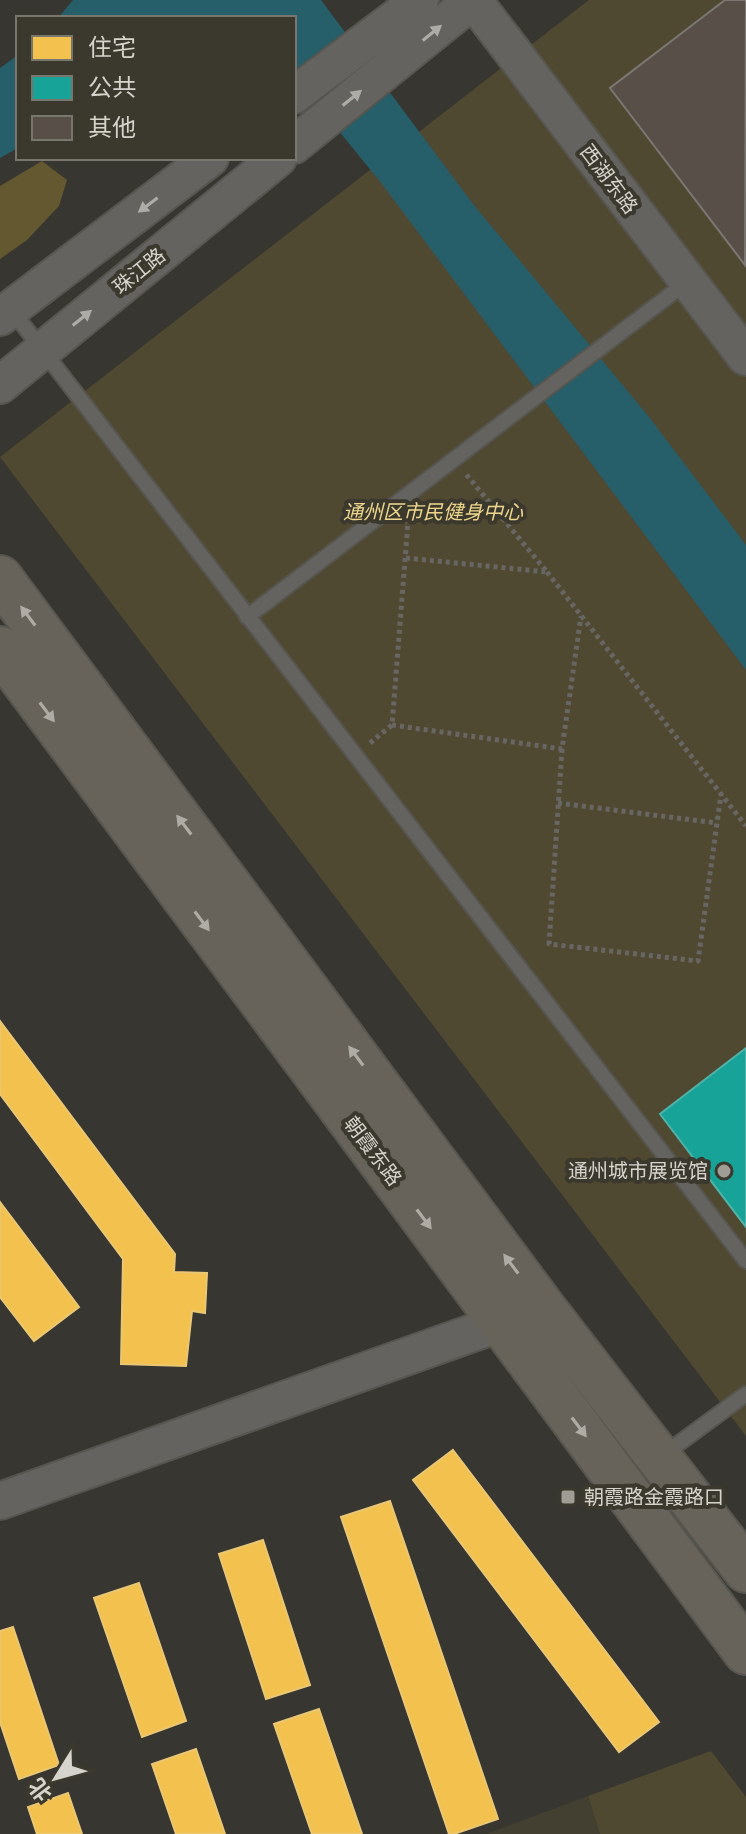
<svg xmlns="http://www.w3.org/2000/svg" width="746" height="1834" viewBox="0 0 746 1834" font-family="'Playfair Display','Noto Sans SC',serif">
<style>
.built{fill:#444031}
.green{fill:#504932}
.forest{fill:#63582f}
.water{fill:#265e6a}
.homes{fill:#f2c14e;stroke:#eac774;stroke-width:2}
.public{fill:#17a398;stroke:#50b2a8;stroke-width:2}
.building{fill:#584f48;stroke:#7b7773;stroke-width:2}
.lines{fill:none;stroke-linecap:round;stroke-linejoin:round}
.service-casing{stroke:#57554f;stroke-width:18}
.tertiary-casing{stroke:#57554f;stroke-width:40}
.primary-casing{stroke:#57554f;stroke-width:48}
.path{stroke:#686663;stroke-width:5;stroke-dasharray:4 4;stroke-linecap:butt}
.service{stroke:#64635f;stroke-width:14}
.tertiary{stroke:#64635f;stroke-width:36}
.primary{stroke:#67635a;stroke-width:44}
.oneway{fill:#aeaca6}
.oneway2{fill:#afaca5}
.poi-dot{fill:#9f9d96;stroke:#3b382d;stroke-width:3}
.labels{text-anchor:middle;stroke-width:8;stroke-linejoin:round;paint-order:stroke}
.street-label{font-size:20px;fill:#d6d4cd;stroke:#3b382d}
.park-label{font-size:20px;font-style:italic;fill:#edd68c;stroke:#3b382d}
.poi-label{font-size:20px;fill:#d6d4cd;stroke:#3b382d;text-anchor:end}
</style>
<rect width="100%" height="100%" fill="#383630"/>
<path class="built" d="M 588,1796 L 600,1834 L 487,1834 Z"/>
<g class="green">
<path d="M 589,0 L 746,0 L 746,1436 L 0,457 Z"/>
<path d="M 711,1751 L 746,1797 L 746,1834 L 600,1834 L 588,1796 Z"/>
</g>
<path class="forest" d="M 42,161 L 67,180 L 59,206 L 27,240 L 0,259 L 0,186 Z"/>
<g class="water">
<path d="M 73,0 L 321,0 L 473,204 L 649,417 L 746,545 L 746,670 L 382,184 L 294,76 L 294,18 L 58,18 Z"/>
<path d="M 18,55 L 18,148 L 0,158 L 0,68 Z"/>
</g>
<g class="homes">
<path d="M 0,1021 L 175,1254 L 174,1272 L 207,1273 L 205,1313 L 192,1311 L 186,1366 L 121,1364 L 123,1259 L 0,1094 Z"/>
<path d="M 0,1202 L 79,1307 L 34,1341 L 0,1297 Z"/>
<path d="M 453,1450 L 659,1722 L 619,1752 L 413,1480 Z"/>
<path d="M 390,1501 L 498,1819 L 454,1834 L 449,1834 L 341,1517 Z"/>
<path d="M 263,1540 L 310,1685 L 266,1699 L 219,1554 Z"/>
<path d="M 139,1583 L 186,1721 L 142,1737 L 94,1598 Z"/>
<path d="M 13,1627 L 59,1765 L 19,1779 L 0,1722 L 0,1631 Z"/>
<path d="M 319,1709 L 362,1834 L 312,1834 L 274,1724 Z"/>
<path d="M 196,1749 L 225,1834 L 176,1834 L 152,1764 Z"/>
<path d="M 68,1793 L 82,1834 L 37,1834 L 28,1807 Z"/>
</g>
<path class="public" d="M 746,1048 L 746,1227 L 660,1114 Z"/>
<path class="building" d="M 725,0 L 746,0 L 745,265 L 610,88 Z"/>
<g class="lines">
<defs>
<g id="service">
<path d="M 10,308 L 746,1261"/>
<path d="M 247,617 L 687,282"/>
<path d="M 663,1455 L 746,1394"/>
</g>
<g id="tertiary">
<path d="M 473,0 L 746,357"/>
<path d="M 294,95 L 420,0"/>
<path d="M 294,145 L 473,0"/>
<path d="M 0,317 L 210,158"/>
<path d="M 0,385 L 278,158"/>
<path d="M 0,1501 L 526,1314"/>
</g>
<g id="primary">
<path d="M 0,578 L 543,1308 L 746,1570"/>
<path d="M 0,649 L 746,1652"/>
</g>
</defs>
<use href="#service" class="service-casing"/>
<use href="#tertiary" class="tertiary-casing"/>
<use href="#primary" class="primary-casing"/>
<g class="path">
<path d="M 406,558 L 547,572 L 465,473"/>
<path d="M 547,572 L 746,826"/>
<path d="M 392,725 L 562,749 L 581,616"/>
<path d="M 370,743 L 392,725 L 408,522 L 404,518"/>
<path d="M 562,749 L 549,944 L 698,961 L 721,794"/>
<path d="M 558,803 L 717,823"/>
</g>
<use href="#service" class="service"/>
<use href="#tertiary" class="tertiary"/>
<use href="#primary" class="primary"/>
</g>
<defs><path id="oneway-solid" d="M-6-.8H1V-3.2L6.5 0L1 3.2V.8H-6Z" transform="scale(2)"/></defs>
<g class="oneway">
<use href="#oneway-solid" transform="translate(432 33) rotate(-39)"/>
<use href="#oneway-solid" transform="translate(352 98) rotate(-39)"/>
<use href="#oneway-solid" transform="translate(148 205) rotate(143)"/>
<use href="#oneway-solid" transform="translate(82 318) rotate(-39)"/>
</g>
<g class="oneway2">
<use href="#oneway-solid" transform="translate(28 616) rotate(-127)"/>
<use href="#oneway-solid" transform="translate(47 712) rotate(53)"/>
<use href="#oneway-solid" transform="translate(184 825) rotate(-127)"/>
<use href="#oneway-solid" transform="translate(202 921) rotate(53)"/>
<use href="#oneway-solid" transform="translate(356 1056) rotate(-127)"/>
<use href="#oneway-solid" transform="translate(424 1219) rotate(53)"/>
<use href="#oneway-solid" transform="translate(511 1264) rotate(-127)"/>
<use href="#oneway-solid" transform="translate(579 1427) rotate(53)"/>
</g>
<g class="poi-dot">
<circle cx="724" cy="1171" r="8"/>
<rect x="560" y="1489" width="16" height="16" rx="4"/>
</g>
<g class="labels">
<g class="street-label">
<text transform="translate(609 179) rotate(53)" y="7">西湖东路</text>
<text transform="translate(139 271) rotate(-39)" y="7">珠江路</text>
<text transform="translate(373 1151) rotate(53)" y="7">朝霞东路</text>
</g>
<g class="park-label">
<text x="433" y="519">通州区市民健身中心</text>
</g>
<g class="poi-label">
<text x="708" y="1178">通州城市展览馆</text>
<text x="584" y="1504" text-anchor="start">朝霞路金霞路口</text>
</g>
</g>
<rect x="16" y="16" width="280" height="144" fill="#3b382d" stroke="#79766d" stroke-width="2"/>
<rect x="32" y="36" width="40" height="24" fill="#f2c14e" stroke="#79766d" stroke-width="2"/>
<text x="88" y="56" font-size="24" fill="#d6d4cd">住宅</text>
<rect x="32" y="76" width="40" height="24" fill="#17a398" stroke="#79766d" stroke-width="2"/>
<text x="88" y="96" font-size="24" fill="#d6d4cd">公共</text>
<rect x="32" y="116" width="40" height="24" fill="#584f48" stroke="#79766d" stroke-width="2"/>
<text x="88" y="136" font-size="24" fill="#d6d4cd">其他</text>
<g transform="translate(56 1778) rotate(233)" stroke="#3b382d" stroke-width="6" paint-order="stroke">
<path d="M0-6L14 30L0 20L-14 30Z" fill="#d6d4cd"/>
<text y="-12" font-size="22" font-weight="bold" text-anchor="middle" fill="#d6d4cd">北</text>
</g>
</svg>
